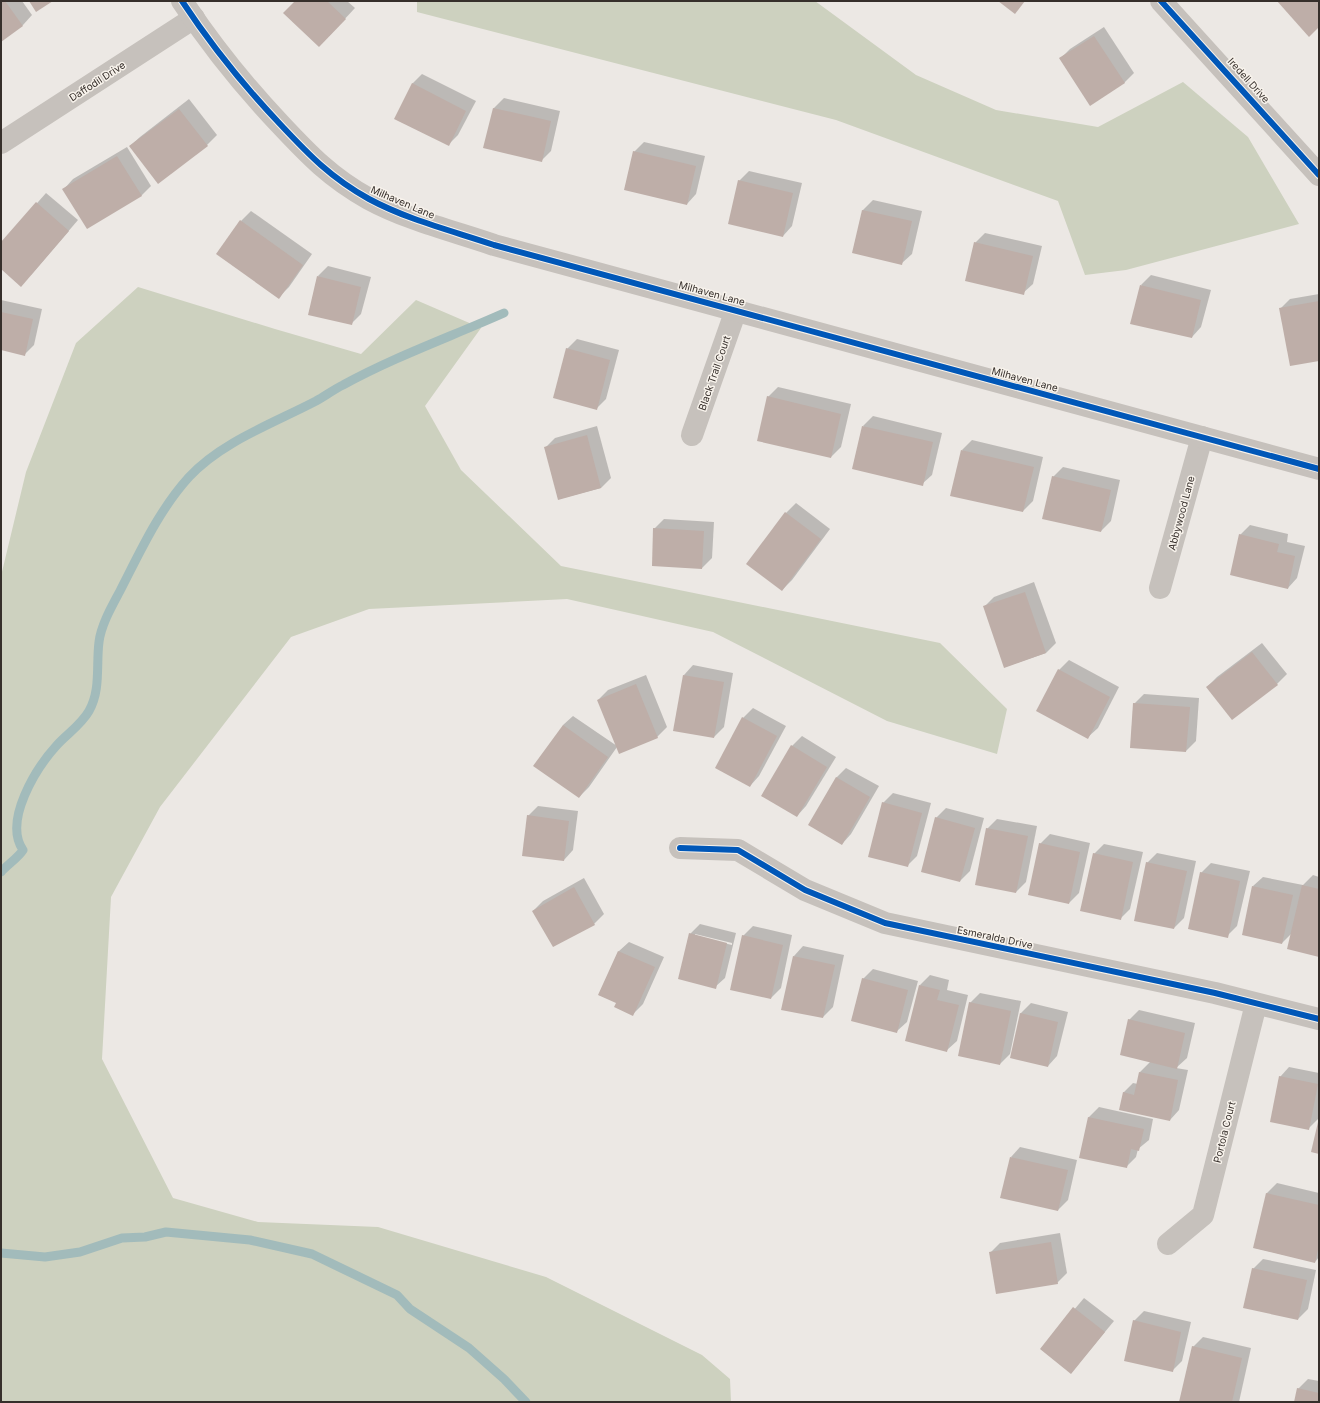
<svg xmlns="http://www.w3.org/2000/svg" width="1320" height="1403" viewBox="0 0 1320 1403" font-family="Inter,sans-serif">
<style>
.green{fill:#cdd1bf}
.shadow{fill:#0003;fill-rule:evenodd}
.lines{fill:none;stroke-linecap:round;stroke-linejoin:round}
.stream{stroke:#a2bbbb;stroke-width:9}
.building{fill:#beaea8}
.minor{stroke:#c6c1bc;stroke-width:22}
.tertiary{stroke:#c6c1bc;stroke-width:22}
.cycleway-casing{stroke:#f8f3ec;stroke-width:8}
.cycleway{stroke:#0057b8;stroke-width:6}
.labels{text-anchor:middle;stroke-width:3;stroke-linejoin:round;paint-order:stroke}
.street-label{font-size:10px;fill:#362f2b;stroke:#f8f3ec}
</style>
<rect width="100%" height="100%" fill="#ece8e4"/>
<g class="green">
<path d="M 417,1 L 815,1 L 916,75 L 996,110 L 1098,127 L 1183,82 L 1248,137 L 1299,224 L 1126,270 L 1085,275 L 1058,201 L 836,120 L 417,12 Z"/>
<path d="M 138,287 L 275,329 L 361,354 L 416,300 L 481,328 L 425,406 L 461,470 L 561,566 L 940,643 L 1007,709 L 997,754 L 887,721 L 713,632 L 567,599 L 369,609 L 291,637 L 160,807 L 111,897 L 102,1059 L 173,1198 L 258,1222 L 378,1227 L 546,1277 L 702,1355 L 730,1379 L 731,1402 L 1,1402 L 1,576 L 26,472 L 76,343 Z"/>
</g>
<g class="shadow">
<path d="M 1,1 L 22,1 L 32,15 L 23,25 L 1,40 Z"/>
<path d="M 296,1 L 347,1 L 355,8 L 329,36 Z"/>
<path d="M 1104,27 L 1134,73 L 1124,83 L 1060,59 L 1070,49 Z"/>
<path d="M 422,74 L 476,101 L 458,135 L 448,145 L 412,84 Z"/>
<path d="M 504,98 L 560,111 L 551,151 L 542,160 L 485,147 L 494,108 Z"/>
<path d="M 189,99 L 217,135 L 207,145 L 130,146 L 140,137 Z"/>
<path d="M 644,142 L 705,156 L 696,194 L 687,204 L 634,152 Z"/>
<path d="M 127,147 L 151,186 L 141,196 L 64,189 L 73,179 Z"/>
<path d="M 749,171 L 802,183 L 792,226 L 783,236 L 739,181 Z"/>
<path d="M 46,193 L 78,220 L 31,275 L 1,268 L 1,244 Z"/>
<path d="M 873,200 L 922,211 L 912,254 L 902,263 L 853,252 L 863,210 Z"/>
<path d="M 251,211 L 312,254 L 289,287 L 279,297 L 241,221 Z"/>
<path d="M 985,233 L 1042,246 L 1033,284 L 1023,293 L 975,243 Z"/>
<path d="M 328,266 L 371,277 L 361,314 L 351,324 L 318,276 Z"/>
<path d="M 1151,275 L 1211,290 L 1201,327 L 1192,337 L 1141,285 Z"/>
<path d="M 1319,294 L 1319,360 L 1280,309 L 1290,299 Z"/>
<path d="M 1,300 L 42,309 L 34,345 L 24,355 L 1,349 Z"/>
<path d="M 577,339 L 619,350 L 606,399 L 596,409 L 567,349 Z"/>
<path d="M 778,387 L 851,404 L 841,447 L 831,457 L 768,397 Z"/>
<path d="M 873,416 L 942,433 L 932,475 L 922,484 L 863,426 Z"/>
<path d="M 597,426 L 611,478 L 601,488 L 559,499 L 545,448 L 555,438 Z"/>
<path d="M 972,440 L 1043,457 L 1033,501 L 1023,511 L 962,450 Z"/>
<path d="M 1063,467 L 1120,480 L 1111,521 L 1101,531 L 1053,477 Z"/>
<path d="M 796,503 L 830,529 L 792,580 L 782,590 L 786,513 Z"/>
<path d="M 664,519 L 714,522 L 712,558 L 702,568 L 654,529 Z"/>
<path d="M 1250,525 L 1288,534 L 1287,542 L 1305,546 L 1297,578 L 1288,588 L 1240,535 Z"/>
<path d="M 1034,582 L 1056,643 L 1046,653 L 1005,667 L 984,607 L 994,597 Z"/>
<path d="M 1262,643 L 1287,674 L 1277,684 L 1207,687 L 1217,677 Z"/>
<path d="M 1069,660 L 1119,687 L 1098,728 L 1088,737 L 1059,670 Z"/>
<path d="M 693,665 L 733,673 L 724,727 L 714,737 L 684,675 Z"/>
<path d="M 646,675 L 667,727 L 657,737 L 617,747 L 589,787 L 579,797 L 563,725 L 573,716 L 617,746 L 598,700 L 608,690 Z"/>
<path d="M 1144,694 L 1199,698 L 1196,741 L 1186,751 L 1131,747 L 1134,704 Z"/>
<path d="M 753,708 L 786,726 L 759,776 L 750,786 L 743,718 Z"/>
<path d="M 802,736 L 836,757 L 806,806 L 797,816 L 792,746 Z"/>
<path d="M 846,768 L 879,786 L 851,834 L 842,844 L 836,778 Z"/>
<path d="M 893,793 L 931,803 L 917,856 L 907,866 L 883,803 Z"/>
<path d="M 538,806 L 578,811 L 573,850 L 564,860 L 528,816 Z"/>
<path d="M 946,808 L 984,818 L 970,871 L 960,881 L 936,818 Z"/>
<path d="M 997,819 L 1037,826 L 1026,882 L 1016,892 L 987,829 Z"/>
<path d="M 1050,834 L 1090,843 L 1079,893 L 1069,903 L 1040,844 Z"/>
<path d="M 1104,844 L 1143,852 L 1130,909 L 1120,919 L 1094,854 Z"/>
<path d="M 1157,853 L 1196,861 L 1184,918 L 1174,928 L 1147,863 Z"/>
<path d="M 1211,863 L 1250,871 L 1237,926 L 1227,936 L 1201,873 Z"/>
<path d="M 1313,875 L 1319,877 L 1319,956 L 1292,933 L 1282,943 L 1253,886 L 1263,877 L 1303,885 Z"/>
<path d="M 584,878 L 604,914 L 594,924 L 533,911 L 543,901 Z"/>
<path d="M 700,924 L 736,933 L 725,978 L 715,987 L 690,934 ZM 695,934 L 732,943 L 732,945 L 695,936 Z"/>
<path d="M 753,926 L 792,935 L 781,988 L 771,998 L 743,936 Z"/>
<path d="M 629,942 L 664,957 L 643,1004 L 633,1014 L 617,1002 L 599,995 L 619,951 Z"/>
<path d="M 803,946 L 844,955 L 833,1007 L 823,1017 L 794,956 Z"/>
<path d="M 873,969 L 918,981 L 907,1022 L 897,1031 L 863,979 Z"/>
<path d="M 930,975 L 949,980 L 947,990 L 968,995 L 957,1041 L 947,1050 L 920,985 Z"/>
<path d="M 980,993 L 1021,1001 L 1010,1054 L 1000,1064 L 970,1003 Z"/>
<path d="M 1031,1003 L 1068,1012 L 1057,1056 L 1048,1066 L 1011,1057 L 1021,1013 Z"/>
<path d="M 1139,1010 L 1195,1023 L 1187,1058 L 1176,1068 L 1188,1070 L 1179,1110 L 1170,1120 L 1123,1093 L 1133,1083 L 1138,1084 L 1140,1072 L 1151,1061 L 1129,1020 Z"/>
<path d="M 1289,1067 L 1319,1073 L 1319,1115 L 1318,1119 L 1308,1129 L 1280,1077 Z"/>
<path d="M 1099,1107 L 1153,1119 L 1149,1140 L 1138,1149 L 1136,1157 L 1126,1167 L 1080,1157 L 1089,1117 Z"/>
<path d="M 1020,1147 L 1077,1160 L 1068,1200 L 1058,1210 L 1011,1157 Z"/>
<path d="M 1277,1183 L 1319,1193 L 1319,1257 L 1315,1262 L 1255,1248 L 1267,1193 Z"/>
<path d="M 1060,1233 L 1067,1273 L 1057,1283 L 990,1253 L 1000,1243 Z"/>
<path d="M 1263,1259 L 1316,1270 L 1308,1309 L 1298,1319 L 1253,1269 Z"/>
<path d="M 1084,1298 L 1114,1321 L 1071,1373 L 1041,1349 Z"/>
<path d="M 1144,1311 L 1191,1322 L 1182,1361 L 1172,1371 L 1134,1321 Z"/>
<path d="M 1203,1337 L 1251,1348 L 1239,1402 L 1180,1402 L 1193,1347 Z"/>
<path d="M 1308,1379 L 1319,1381 L 1319,1402 L 1295,1402 L 1298,1389 Z"/>
</g>
<g class="lines">
<g class="stream">
<path d="M 1,872 C 7,865 19,857 23,850 C 3,821 36,768 57,745 C 67,734 81,725 89,711 C 101,690 96,665 99,642 C 101,625 112,606 120,591 C 140,552 159,510 189,477 C 221,442 274,423 316,401 C 325,396 333,390 343,385 C 394,357 450,337 504,313"/>
<path d="M 1,1253 L 45,1257 L 80,1252 L 122,1238 L 145,1237 L 166,1232 L 250,1240 L 312,1254 L 397,1295 L 410,1309 L 469,1348 L 504,1379 L 526,1402"/>
</g>
</g>
<g class="building">
<path d="M 1,1 L 5,1 L 23,26 L 1,42 Z"/>
<path d="M 29,1 L 53,1 L 36,12 Z"/>
<path d="M 295,1 L 327,1 L 346,19 L 319,47 L 283,13 Z"/>
<path d="M 998,1 L 1025,1 L 1015,14 Z"/>
<path d="M 1277,1 L 1319,1 L 1319,27 L 1309,37 Z"/>
<path d="M 1094,36 L 1125,83 L 1090,106 L 1059,58 Z"/>
<path d="M 412,83 L 466,111 L 449,146 L 394,119 Z"/>
<path d="M 493,108 L 551,121 L 542,162 L 483,148 Z"/>
<path d="M 179,109 L 208,146 L 158,184 L 129,146 Z"/>
<path d="M 633,151 L 696,166 L 687,205 L 624,190 Z"/>
<path d="M 117,156 L 142,196 L 87,229 L 62,189 Z"/>
<path d="M 738,180 L 793,193 L 783,237 L 728,224 Z"/>
<path d="M 36,202 L 69,231 L 21,287 L 1,269 L 1,242 Z"/>
<path d="M 862,210 L 912,221 L 902,265 L 852,253 Z"/>
<path d="M 240,220 L 303,265 L 279,299 L 216,254 Z"/>
<path d="M 974,242 L 1033,256 L 1024,295 L 965,281 Z"/>
<path d="M 317,276 L 361,287 L 352,325 L 308,315 Z"/>
<path d="M 1140,285 L 1201,300 L 1192,338 L 1130,324 Z"/>
<path d="M 1319,301 L 1319,361 L 1290,366 L 1279,308 Z"/>
<path d="M 1,312 L 33,319 L 25,356 L 1,350 Z"/>
<path d="M 566,348 L 610,360 L 597,410 L 553,398 Z"/>
<path d="M 767,396 L 841,414 L 831,458 L 757,441 Z"/>
<path d="M 862,426 L 933,442 L 923,486 L 852,469 Z"/>
<path d="M 587,435 L 601,488 L 558,500 L 544,447 Z"/>
<path d="M 961,450 L 1034,467 L 1023,512 L 950,496 Z"/>
<path d="M 1052,476 L 1111,490 L 1101,532 L 1042,519 Z"/>
<path d="M 785,512 L 821,539 L 782,591 L 746,564 Z"/>
<path d="M 653,528 L 704,531 L 702,569 L 652,566 Z"/>
<path d="M 1239,534 L 1279,544 L 1277,552 L 1295,556 L 1288,589 L 1230,575 Z"/>
<path d="M 1025,592 L 1046,653 L 1004,668 L 983,606 Z"/>
<path d="M 1252,652 L 1278,685 L 1232,720 L 1206,687 Z"/>
<path d="M 1058,669 L 1110,697 L 1088,739 L 1036,711 Z"/>
<path d="M 683,675 L 724,682 L 714,738 L 673,731 Z"/>
<path d="M 636,684 L 658,738 L 619,754 L 597,700 Z"/>
<path d="M 1133,703 L 1190,707 L 1186,752 L 1130,748 Z"/>
<path d="M 742,717 L 777,736 L 750,787 L 715,768 Z"/>
<path d="M 563,725 L 608,757 L 579,798 L 533,766 Z"/>
<path d="M 791,745 L 827,767 L 797,817 L 761,796 Z"/>
<path d="M 836,777 L 870,797 L 842,845 L 808,825 Z"/>
<path d="M 882,802 L 922,813 L 908,867 L 868,857 Z"/>
<path d="M 527,815 L 569,821 L 564,861 L 522,856 Z"/>
<path d="M 935,817 L 975,828 L 960,882 L 921,872 Z"/>
<path d="M 986,828 L 1028,836 L 1016,893 L 975,885 Z"/>
<path d="M 1039,843 L 1080,852 L 1069,904 L 1028,895 Z"/>
<path d="M 1093,853 L 1133,862 L 1121,920 L 1080,911 Z"/>
<path d="M 1146,862 L 1187,871 L 1174,929 L 1134,921 Z"/>
<path d="M 1200,872 L 1240,881 L 1228,938 L 1188,929 Z"/>
<path d="M 1302,885 L 1319,889 L 1319,957 L 1287,949 Z"/>
<path d="M 1252,886 L 1293,895 L 1282,944 L 1242,935 Z"/>
<path d="M 574,887 L 595,925 L 553,947 L 532,911 Z"/>
<path d="M 689,933 L 727,943 L 716,989 L 678,979 Z"/>
<path d="M 742,935 L 783,945 L 771,999 L 730,990 Z"/>
<path d="M 618,951 L 655,967 L 633,1016 L 614,1007 L 616,1003 L 598,995 Z"/>
<path d="M 793,956 L 835,965 L 823,1018 L 781,1010 Z"/>
<path d="M 862,978 L 908,990 L 897,1033 L 851,1021 Z"/>
<path d="M 919,985 L 940,990 L 937,1000 L 959,1005 L 947,1052 L 905,1041 Z"/>
<path d="M 969,1002 L 1011,1011 L 1000,1065 L 958,1056 Z"/>
<path d="M 1020,1013 L 1058,1022 L 1048,1067 L 1010,1058 Z"/>
<path d="M 1128,1019 L 1185,1033 L 1177,1069 L 1120,1055 Z"/>
<path d="M 1139,1072 L 1178,1080 L 1170,1121 L 1119,1110 L 1123,1092 L 1134,1095 Z"/>
<path d="M 1279,1076 L 1318,1084 L 1309,1130 L 1270,1122 Z"/>
<path d="M 1088,1117 L 1144,1129 L 1139,1151 L 1131,1149 L 1127,1168 L 1079,1158 Z"/>
<path d="M 1318,1122 L 1319,1122 L 1319,1154 L 1311,1152 Z"/>
<path d="M 1010,1157 L 1068,1170 L 1058,1211 L 1000,1198 Z"/>
<path d="M 1266,1193 L 1319,1205 L 1319,1245 L 1315,1263 L 1253,1248 Z"/>
<path d="M 1051,1242 L 1058,1284 L 996,1294 L 989,1252 Z"/>
<path d="M 1252,1268 L 1307,1280 L 1298,1320 L 1243,1308 Z"/>
<path d="M 1073,1307 L 1105,1332 L 1071,1374 L 1040,1349 Z"/>
<path d="M 1133,1320 L 1181,1332 L 1173,1372 L 1124,1361 Z"/>
<path d="M 1192,1346 L 1242,1358 L 1232,1402 L 1179,1402 Z"/>
<path d="M 1297,1388 L 1319,1393 L 1319,1402 L 1294,1402 Z"/>
</g>
<g class="lines">
<g class="minor">
<path d="M 1161,1 L 1319,175"/>
<path d="M 1,143 L 194,18"/>
<path d="M 692,435 L 736,310"/>
<path d="M 1160,588 L 1202,437"/>
<path d="M 680,848 L 738,850 L 805,890 L 885,923 L 1215,993 L 1319,1019"/>
<path d="M 1168,1244 L 1203,1215 L 1256,1004"/>
</g>
<path class="tertiary" d="M 182,1 C 211,45 244,86 280,124 C 309,155 331,178 369,199 C 408,220 453,231 494,245 L 1319,469"/>
<defs>
<g id="cycleway">
<path d="M 182,1 C 211,45 244,86 280,124 C 309,155 331,178 369,199 C 408,220 453,231 494,245 L 1319,469"/>
<path d="M 1161,1 L 1319,175"/>
<path d="M 680,848 L 738,850 L 805,890 L 885,923 L 1215,993 L 1319,1019"/>
</g>
</defs>
<use href="#cycleway" class="cycleway-casing"/>
<use href="#cycleway" class="cycleway"/>
</g>
<g class="labels">
<g class="street-label">
<text transform="translate(1249 80) rotate(48)" y="4">Iredell Drive</text>
<text transform="translate(97 81) rotate(-33)" y="4">Daffodil Drive</text>
<text transform="translate(403 202) rotate(23)" y="4">Milhaven Lane</text>
<text transform="translate(712 293) rotate(15)" y="4">Milhaven Lane</text>
<text transform="translate(714 373) rotate(-71)" y="4">Black Trail Court</text>
<text transform="translate(1025 379) rotate(15)" y="4">Milhaven Lane</text>
<text transform="translate(1181 513) rotate(-75)" y="4">Abbywood Lane</text>
<text transform="translate(995 937) rotate(12)" y="4">Esmeralda Drive</text>
<text transform="translate(1224 1132) rotate(-76)" y="4">Portola Court</text>
</g>
</g>
<rect width="1320" height="1403" fill="none" stroke="#362f2b" stroke-width="4"/>
</svg>
